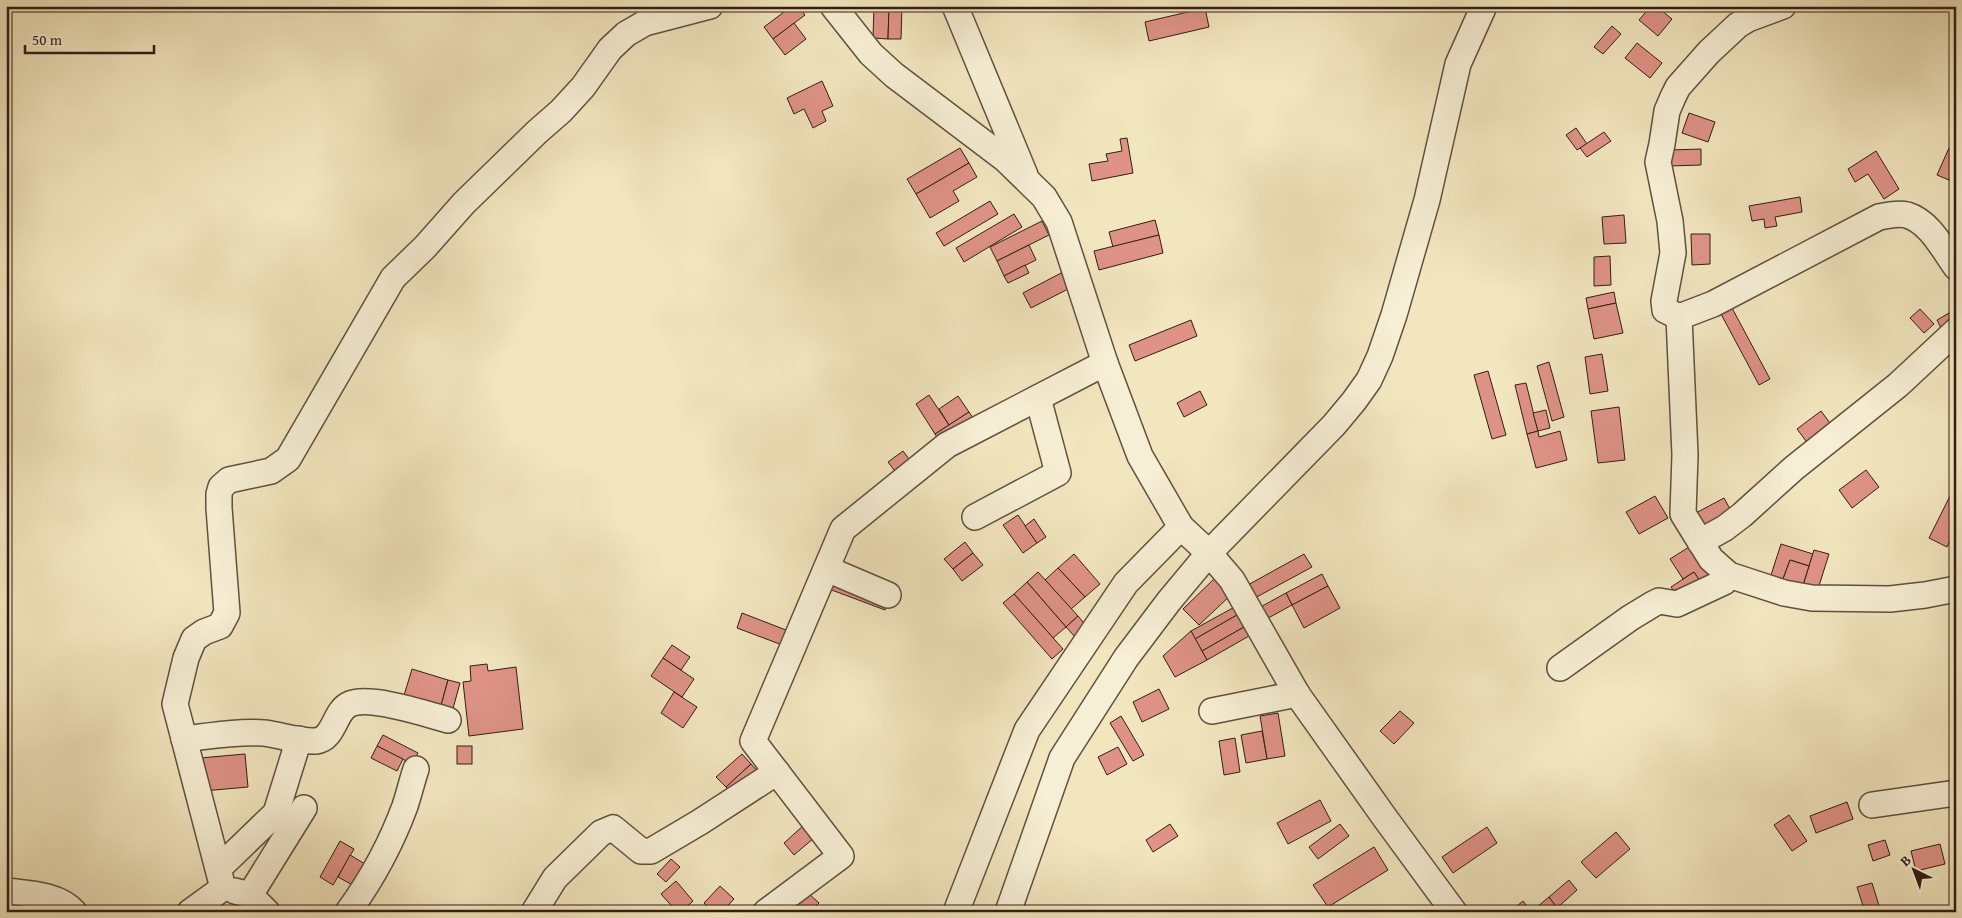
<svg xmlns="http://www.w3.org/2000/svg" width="1962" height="918" viewBox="0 0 1962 918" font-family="'Gentium Book Plus',serif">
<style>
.building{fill:#df9387;stroke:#311e14}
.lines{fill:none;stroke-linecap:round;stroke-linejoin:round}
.minor-casing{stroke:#61503f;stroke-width:28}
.minor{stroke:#f7efd5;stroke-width:25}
</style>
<rect width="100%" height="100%" fill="#f2e6bf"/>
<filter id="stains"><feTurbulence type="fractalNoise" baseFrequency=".004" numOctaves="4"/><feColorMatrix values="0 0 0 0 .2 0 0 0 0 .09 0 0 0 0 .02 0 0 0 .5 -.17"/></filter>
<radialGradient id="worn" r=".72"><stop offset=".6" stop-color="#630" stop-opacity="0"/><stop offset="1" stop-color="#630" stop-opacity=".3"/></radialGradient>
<g class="building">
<path d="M 792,6 L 798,6 L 805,15 L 773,39 L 764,27 Z"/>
<path d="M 874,6 L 889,6 L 888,39 L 873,38 Z"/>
<path d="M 889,6 L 902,6 L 901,39 L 888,39 Z"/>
<path d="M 1651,6 L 1656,6 L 1672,19 L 1658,36 L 1639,20 Z"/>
<path d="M 1205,8 L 1209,27 L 1149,41 L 1145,22 Z"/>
<path d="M 794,23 L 806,39 L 785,55 L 773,39 Z"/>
<path d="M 1612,26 L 1621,34 L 1603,54 L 1594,47 Z"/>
<path d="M 1637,43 L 1662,63 L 1650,78 L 1625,58 Z"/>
<path d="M 822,81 L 833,106 L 822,111 L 826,121 L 813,128 L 804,109 L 794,114 L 787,98 Z"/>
<path d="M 1689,113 L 1715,122 L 1708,142 L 1682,133 Z"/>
<path d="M 1576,128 L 1587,144 L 1577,150 L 1566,135 Z"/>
<path d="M 1604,132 L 1611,141 L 1587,157 L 1580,148 Z"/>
<path d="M 1127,138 L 1133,173 L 1092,181 L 1089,164 L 1108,161 L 1106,154 L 1122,151 L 1120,139 Z"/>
<path d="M 960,148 L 969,163 L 916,194 L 907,179 Z"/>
<path d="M 1949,148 L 1956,151 L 1956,183 L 1937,175 Z"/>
<path d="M 1701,149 L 1701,165 L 1670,166 L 1670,150 Z"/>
<path d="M 1876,151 L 1899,189 L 1884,199 L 1868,174 L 1855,182 L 1848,169 Z"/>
<path d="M 969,163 L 977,177 L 953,191 L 959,201 L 930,218 L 916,194 Z"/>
<path d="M 1800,197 L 1802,212 L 1775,217 L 1777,226 L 1765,228 L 1764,219 L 1752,221 L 1749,206 Z"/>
<path d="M 990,201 L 998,214 L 944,246 L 936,233 Z"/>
<path d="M 1014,214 L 1022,227 L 964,262 L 956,248 Z"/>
<path d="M 1624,215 L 1626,243 L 1604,244 L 1602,217 Z"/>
<path d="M 1155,220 L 1159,235 L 1113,247 L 1109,232 Z"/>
<path d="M 1042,221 L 1049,235 L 997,261 L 990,247 Z"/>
<path d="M 1691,234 L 1710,234 L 1710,264 L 1692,265 Z"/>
<path d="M 1159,235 L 1163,253 L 1099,270 L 1094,251 Z"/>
<path d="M 1029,245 L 1036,260 L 1004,276 L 997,261 Z"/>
<path d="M 1610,256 L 1611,285 L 1594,286 L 1594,257 Z"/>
<path d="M 1025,265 L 1029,273 L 1008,283 L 1004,276 Z"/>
<path d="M 1063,272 L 1072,287 L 1031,308 L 1023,293 Z"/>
<path d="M 1614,292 L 1616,303 L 1588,309 L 1586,298 Z"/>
<path d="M 1616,303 L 1623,333 L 1594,339 L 1588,309 Z"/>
<path d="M 1732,308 L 1770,379 L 1759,385 L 1721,314 Z"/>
<path d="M 1920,309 L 1934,324 L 1924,333 L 1910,318 Z"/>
<path d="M 1956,309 L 1956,326 L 1943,332 L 1937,320 Z"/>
<path d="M 1191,320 L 1197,336 L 1135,361 L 1129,345 Z"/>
<path d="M 1602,354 L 1608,391 L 1590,394 L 1585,357 Z"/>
<path d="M 1549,362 L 1564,417 L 1552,421 L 1537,366 Z"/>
<path d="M 1488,371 L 1506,435 L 1492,439 L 1474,375 Z"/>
<path d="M 1526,383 L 1538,431 L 1527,434 L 1515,385 Z"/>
<path d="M 1200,391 L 1207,405 L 1184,417 L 1177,403 Z"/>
<path d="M 929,395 L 949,425 L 935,434 L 916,404 Z"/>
<path d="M 958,396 L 969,412 L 949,425 L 939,409 Z"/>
<path d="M 1619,407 L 1625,460 L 1598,463 L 1591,411 Z"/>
<path d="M 1546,410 L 1550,428 L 1538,431 L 1533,413 Z"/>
<path d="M 1821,411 L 1833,427 L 1809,445 L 1797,429 Z"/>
<path d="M 969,412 L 975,421 L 941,443 L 935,434 Z"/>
<path d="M 1538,431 L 1539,437 L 1560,431 L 1567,460 L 1536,468 L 1527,434 Z"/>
<path d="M 903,451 L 915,467 L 900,478 L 888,462 Z"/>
<path d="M 1866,470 L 1879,487 L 1852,508 L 1839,490 Z"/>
<path d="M 1956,484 L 1956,528 L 1947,547 L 1929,538 Z"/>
<path d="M 1655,496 L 1668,518 L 1639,534 L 1626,512 Z"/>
<path d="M 1724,498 L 1735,518 L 1705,535 L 1694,514 Z"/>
<path d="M 1018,515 L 1037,543 L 1023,553 L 1003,525 Z"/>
<path d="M 1034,519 L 1046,537 L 1037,543 L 1025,526 Z"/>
<path d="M 965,542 L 973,553 L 953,569 L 944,559 Z"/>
<path d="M 1697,542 L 1719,577 L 1704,587 L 1694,572 L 1683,579 L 1670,559 Z"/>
<path d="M 1781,544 L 1813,554 L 1809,566 L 1790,560 L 1783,579 L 1771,575 Z"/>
<path d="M 1814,550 L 1829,554 L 1818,589 L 1803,585 Z"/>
<path d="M 973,553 L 983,565 L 962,581 L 953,569 Z"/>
<path d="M 1074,554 L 1100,584 L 1085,597 L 1058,568 Z"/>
<path d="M 1304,554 L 1312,567 L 1253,599 L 1246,586 Z"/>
<path d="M 1790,560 L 1809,566 L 1803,585 L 1783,579 Z"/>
<path d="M 1058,568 L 1085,597 L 1071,609 L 1045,580 Z"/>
<path d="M 1038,572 L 1078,616 L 1066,627 L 1027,582 Z"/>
<path d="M 1694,572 L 1704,587 L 1681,601 L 1671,587 Z"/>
<path d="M 1322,574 L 1328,586 L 1292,605 L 1286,593 Z"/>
<path d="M 834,576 L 890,597 L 885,610 L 829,589 Z"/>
<path d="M 1216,577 L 1232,594 L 1199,625 L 1183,609 Z"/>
<path d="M 1027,582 L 1066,627 L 1053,638 L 1014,594 Z"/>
<path d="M 1328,586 L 1340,608 L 1304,628 L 1292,605 Z"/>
<path d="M 1286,593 L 1292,605 L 1261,622 L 1255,610 Z"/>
<path d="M 1014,594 L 1063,649 L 1052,659 L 1003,603 Z"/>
<path d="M 1240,604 L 1244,611 L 1195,639 L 1191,631 Z"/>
<path d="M 1244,611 L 1251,623 L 1202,651 L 1195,639 Z"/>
<path d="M 742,613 L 791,632 L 785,646 L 737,628 Z"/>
<path d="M 1078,616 L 1088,628 L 1077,639 L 1066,627 Z"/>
<path d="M 1251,623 L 1256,632 L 1207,660 L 1202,651 Z"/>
<path d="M 1191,631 L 1207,660 L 1175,677 L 1163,656 Z"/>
<path d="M 672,645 L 690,657 L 681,670 L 663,658 Z"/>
<path d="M 663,658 L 694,679 L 682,697 L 651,676 Z"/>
<path d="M 487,664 L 488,671 L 516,667 L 523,729 L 469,736 L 463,682 L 471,681 L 470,666 Z"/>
<path d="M 412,669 L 448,680 L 439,713 L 402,702 Z"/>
<path d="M 448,680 L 460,683 L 451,716 L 439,713 Z"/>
<path d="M 1159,689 L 1169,709 L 1142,722 L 1133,702 Z"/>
<path d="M 674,692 L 697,707 L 683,728 L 661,713 Z"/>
<path d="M 1400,711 L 1414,723 L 1394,744 L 1380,731 Z"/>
<path d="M 1278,713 L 1285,756 L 1267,759 L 1260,716 Z"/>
<path d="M 1121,716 L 1144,755 L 1133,761 L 1110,723 Z"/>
<path d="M 1262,731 L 1267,759 L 1246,763 L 1241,735 Z"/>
<path d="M 383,735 L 418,753 L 412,764 L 377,746 Z"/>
<path d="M 1235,738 L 1240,772 L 1224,775 L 1219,741 Z"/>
<path d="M 377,746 L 403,759 L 397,771 L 371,758 Z"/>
<rect x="457" y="746" width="15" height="18"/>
<path d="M 1118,747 L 1127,764 L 1107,775 L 1098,757 Z"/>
<path d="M 245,754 L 248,787 L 203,791 L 200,758 Z"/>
<path d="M 742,754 L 751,764 L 726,787 L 716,777 Z"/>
<path d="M 751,764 L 760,774 L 735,797 L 726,787 Z"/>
<path d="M 1320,800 L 1331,821 L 1288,844 L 1277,823 Z"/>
<path d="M 1847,802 L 1853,819 L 1816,833 L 1810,816 Z"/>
<path d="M 1789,815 L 1807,841 L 1792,851 L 1774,825 Z"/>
<path d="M 1170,824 L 1178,836 L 1153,852 L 1146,840 Z"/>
<path d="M 1340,824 L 1349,836 L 1318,859 L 1309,847 Z"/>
<path d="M 804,825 L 814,838 L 794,855 L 784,843 Z"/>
<path d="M 1487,827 L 1497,843 L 1453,873 L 1442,857 Z"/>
<path d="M 1616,832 L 1630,849 L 1596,878 L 1581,862 Z"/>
<path d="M 1885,840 L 1890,855 L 1873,861 L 1868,845 Z"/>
<path d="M 340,841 L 354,849 L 333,885 L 320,877 Z"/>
<path d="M 1940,844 L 1945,864 L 1916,871 L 1911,851 Z"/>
<path d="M 1374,847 L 1388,870 L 1328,907 L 1313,885 Z"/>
<path d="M 350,855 L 370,867 L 358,888 L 338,877 Z"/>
<path d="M 671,859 L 680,867 L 666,882 L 657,874 Z"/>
<path d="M 1569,880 L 1577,890 L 1557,908 L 1549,897 Z"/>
<path d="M 676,881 L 693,901 L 681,912 L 677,912 L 661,894 Z"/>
<path d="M 1872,883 L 1881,912 L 1865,912 L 1857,887 Z"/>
<path d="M 720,886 L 734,899 L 722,912 L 712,912 L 704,903 Z"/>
<path d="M 807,892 L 819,903 L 810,912 L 789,912 Z"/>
<path d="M 1549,897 L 1557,908 L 1552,912 L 1531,912 Z"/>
<path d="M 1523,901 L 1531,912 L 1510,912 Z"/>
</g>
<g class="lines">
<defs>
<g id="minor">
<path d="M 833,6 L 871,54 L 894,75 L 1005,159 L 1044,197 L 1059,222 L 1105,363 L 1140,456 L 1181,527 L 1209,553 L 1232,580 L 1297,694 L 1385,818 L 1454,912"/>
<path d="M 955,6 L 1025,175"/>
<path d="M 1783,6 L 1748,19 L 1738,25 L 1709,52 L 1678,87 L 1673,97 L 1667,111 L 1662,144 L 1658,162 L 1670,221 L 1673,253 L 1664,301 L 1665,310 L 1679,317 L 1713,304 L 1879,217 C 1888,215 1899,213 1907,215 C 1930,222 1943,249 1956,267"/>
<path d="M 1679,317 L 1685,455 L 1683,514 L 1711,559 L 1729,575 L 1784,593 L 1812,598 L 1890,599 L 1925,595 L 1956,589"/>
<path d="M 975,517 L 1058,473 L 1038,398"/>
<path d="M 1700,542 L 1725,528 L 1742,515 L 1794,468 L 1898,385 L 1956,331"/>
<path d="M 827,569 L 888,595"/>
<path d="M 1560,668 L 1630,618 L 1653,604 L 1659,601 L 1677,604 L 1724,582 L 1729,575"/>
<path d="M 1212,711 L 1297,694"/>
<path d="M 184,739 C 210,736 237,731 264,733 C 281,735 299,742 316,741 C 334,739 334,713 348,705 C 367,694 426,714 448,720"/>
<path d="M 1872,805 L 1956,793"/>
<path d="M 219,868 L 276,813 L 299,739"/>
<path d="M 223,888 L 175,704 L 186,658 L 194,639 L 204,632 L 220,626 L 227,613 L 219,508 L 219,494 L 221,487 L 229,480 L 271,471 L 288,459 L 393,278 L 425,247 L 464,203 L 537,132 L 561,111 L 583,87 L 610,49 L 626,34 L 645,23 L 710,6"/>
<path d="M 6,891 C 29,894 58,894 74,912"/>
<path d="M 235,891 L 250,895 L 267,912"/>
<path d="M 250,895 L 304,808"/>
<path d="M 190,912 L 223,888"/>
<path d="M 348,912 C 372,879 391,844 405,806 C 409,794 412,781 416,769"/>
<path d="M 534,912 L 555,878 L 601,833 L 613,828 L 641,851 L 651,851 L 700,822 L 777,772"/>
<path d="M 766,912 L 841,856 L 753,741 L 843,529 L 947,445 L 1105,363"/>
<path d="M 956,912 L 1027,730 L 1126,583 L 1181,527"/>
<path d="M 1008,912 L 1062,758 L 1126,658 L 1169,601 L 1209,553 L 1334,425 L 1354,401 L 1369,380 L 1380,356 L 1394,315 L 1427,200 L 1458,64 L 1484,6"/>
</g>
</defs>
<use href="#minor" class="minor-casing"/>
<use href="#minor" class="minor"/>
</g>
<rect width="1962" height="918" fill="none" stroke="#f2e6bf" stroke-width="25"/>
<rect x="8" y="8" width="1947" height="903" fill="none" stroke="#311e14" stroke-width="2.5"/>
<rect x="12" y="12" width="1937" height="893" fill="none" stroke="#311e14"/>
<g transform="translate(1914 870) rotate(318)" stroke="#f7efd5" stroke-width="4" paint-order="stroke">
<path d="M0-4L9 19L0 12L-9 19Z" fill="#311e14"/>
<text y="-8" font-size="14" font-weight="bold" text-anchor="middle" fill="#311e14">B</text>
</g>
<path d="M25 45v8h129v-8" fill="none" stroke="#311e14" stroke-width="2.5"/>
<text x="32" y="45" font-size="15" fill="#311e14" stroke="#f7efd5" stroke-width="4" paint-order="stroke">50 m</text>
<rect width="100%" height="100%" filter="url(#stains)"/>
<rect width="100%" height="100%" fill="url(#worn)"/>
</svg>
